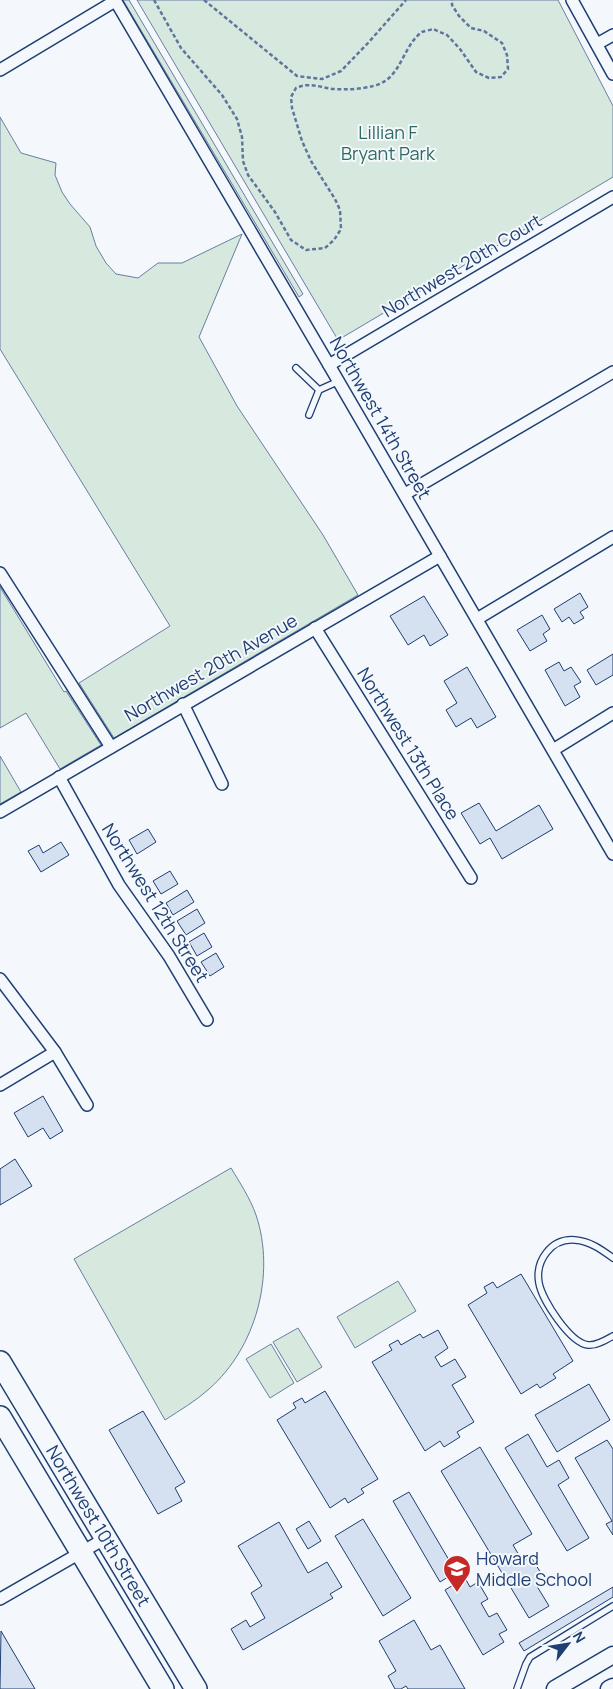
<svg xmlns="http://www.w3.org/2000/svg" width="613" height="1689" viewBox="0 0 613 1689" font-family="Manrope,sans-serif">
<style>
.green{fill:#d7e8df;stroke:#687fa3}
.building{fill:#d5e0f0;stroke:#1d3f73}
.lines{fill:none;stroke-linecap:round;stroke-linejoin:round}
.lane-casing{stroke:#1d3f73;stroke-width:8}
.street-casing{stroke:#1d3f73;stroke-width:14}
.secondary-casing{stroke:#1d3f73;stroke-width:19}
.highway-casing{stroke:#1d3f73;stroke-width:24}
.path{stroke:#5e769c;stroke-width:2.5;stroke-dasharray:4 2.5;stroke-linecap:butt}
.lane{stroke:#f4f7fb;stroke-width:5.5}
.street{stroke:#f4f7fb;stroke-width:11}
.secondary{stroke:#f4f7fb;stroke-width:16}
.highway{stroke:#f4f7fb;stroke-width:21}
.labels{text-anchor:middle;stroke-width:4;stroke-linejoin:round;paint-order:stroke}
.park-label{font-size:18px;fill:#2c6c60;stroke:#f4f7fb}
.street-label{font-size:18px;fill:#1d3f73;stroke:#f4f7fb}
.poi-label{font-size:18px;fill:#1d3f73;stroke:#f4f7fb;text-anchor:start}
</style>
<rect width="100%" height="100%" fill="#f4f7fb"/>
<g class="green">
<path d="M 123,0 L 129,0 L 303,294 L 299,297 Z"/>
<path d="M 137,0 L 558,0 L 613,106 L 613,177 L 338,340 Z"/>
<path d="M 0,117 L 21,153 L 56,163 L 55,175 L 62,192 L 70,204 L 90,227 L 96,246 L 106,263 L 116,274 L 138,278 L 158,263 L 182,263 L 242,234 L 199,337 L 237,406 L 323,535 L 358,595 L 114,738 L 79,683 L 170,626 L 0,349 Z"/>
<path d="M 0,587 L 64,692 L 66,691 L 101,745 L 60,769 L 26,713 L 0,728 Z"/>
<path d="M 0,756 L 21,792 L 0,804 Z"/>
<path d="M 231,1168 C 240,1183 250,1198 256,1215 C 276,1274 256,1348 209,1389 C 196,1401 180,1410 165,1420 L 74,1259 Z"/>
<path d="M 398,1281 L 416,1311 L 355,1348 L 337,1317 Z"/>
<path d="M 298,1328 L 322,1367 L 297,1382 L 273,1342 Z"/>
<path d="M 271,1344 L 294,1383 L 270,1398 L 246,1359 Z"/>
</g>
<g class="building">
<path d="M 580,593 L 588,607 L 580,612 L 584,618 L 574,624 L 569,617 L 562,622 L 554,609 Z"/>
<path d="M 424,596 L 448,635 L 430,646 L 424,635 L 408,645 L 390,616 Z"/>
<path d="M 542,615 L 550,629 L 543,634 L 547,641 L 530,651 L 517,630 Z"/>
<path d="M 613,654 L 613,675 L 596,685 L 587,670 Z"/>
<path d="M 559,662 L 564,671 L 571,667 L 581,682 L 574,686 L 580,697 L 565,706 L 545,670 Z"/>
<path d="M 467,667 L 496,717 L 477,728 L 471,718 L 456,727 L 446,710 L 457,703 L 444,681 Z"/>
<path d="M 479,803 L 496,831 L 539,805 L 553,829 L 502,859 L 490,838 L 480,844 L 461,813 Z"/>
<path d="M 148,829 L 156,842 L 137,854 L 129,840 Z"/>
<path d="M 61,842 L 69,855 L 41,872 L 28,851 L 39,845 L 43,853 Z"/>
<path d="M 170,871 L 178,884 L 161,894 L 153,881 Z"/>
<path d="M 187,890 L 194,902 L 173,915 L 166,903 Z"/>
<path d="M 197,909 L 205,923 L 186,935 L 177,921 Z"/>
<path d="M 204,933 L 212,947 L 197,956 L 189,942 Z"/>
<path d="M 216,953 L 224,967 L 210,976 L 201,962 Z"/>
<path d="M 43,1096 L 63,1131 L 50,1139 L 43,1128 L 28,1137 L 14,1113 Z"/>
<path d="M 15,1159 L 32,1186 L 0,1205 L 0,1169 Z"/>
<path d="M 521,1274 L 573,1361 L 553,1374 L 556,1378 L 540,1388 L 537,1384 L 521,1394 L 468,1305 L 487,1293 L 484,1287 L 493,1282 L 497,1288 Z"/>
<path d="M 438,1330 L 448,1348 L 435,1357 L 441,1367 L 455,1359 L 466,1377 L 452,1385 L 474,1422 L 457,1432 L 460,1437 L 444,1447 L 440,1441 L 425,1451 L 372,1362 L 392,1350 L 389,1345 L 398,1340 L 401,1345 L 420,1334 L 423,1338 Z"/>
<path d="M 589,1384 L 610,1420 L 557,1452 L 535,1415 Z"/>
<path d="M 325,1391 L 378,1479 L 361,1489 L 364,1493 L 348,1503 L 345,1498 L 330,1508 L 277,1420 L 296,1408 L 293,1403 L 302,1398 L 305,1403 Z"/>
<path d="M 143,1411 L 185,1482 L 175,1488 L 182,1501 L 158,1514 L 109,1430 Z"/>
<path d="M 528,1434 L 547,1467 L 559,1460 L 569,1478 L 558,1485 L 589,1538 L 567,1551 L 505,1448 Z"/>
<path d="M 607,1440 L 613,1449 L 613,1535 L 606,1524 L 612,1521 L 575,1458 Z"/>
<path d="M 480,1447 L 532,1534 L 513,1545 L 523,1562 L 531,1557 L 544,1578 L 535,1583 L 549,1606 L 529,1618 L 441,1471 Z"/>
<path d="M 409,1492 L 456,1572 L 440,1582 L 393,1501 Z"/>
<path d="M 363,1519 L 411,1598 L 383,1616 L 335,1536 Z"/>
<path d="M 309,1521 L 321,1541 L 308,1549 L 296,1529 Z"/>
<path d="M 279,1522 L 308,1573 L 327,1562 L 342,1587 L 330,1594 L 333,1598 L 243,1650 L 231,1629 L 246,1620 L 250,1627 L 265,1618 L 251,1593 L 262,1586 L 238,1546 Z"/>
<path d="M 465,1578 L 470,1587 L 478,1582 L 488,1599 L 481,1603 L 489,1617 L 497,1613 L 507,1630 L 499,1634 L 504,1642 L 483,1655 L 445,1590 Z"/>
<path d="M 613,1587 L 613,1597 L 524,1651 L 519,1643 Z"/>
<path d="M 414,1620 L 431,1650 L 440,1645 L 465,1689 L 408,1689 L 406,1686 L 401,1689 L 395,1689 L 388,1676 L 396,1671 L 379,1641 Z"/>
<path d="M 1,1631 L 35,1689 L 0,1689 Z"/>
</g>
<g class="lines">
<defs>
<g id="lane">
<path d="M 296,368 L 319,390"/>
<path d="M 309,415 L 319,390 L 339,381"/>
<path d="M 613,1258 C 602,1250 590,1241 575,1240 C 551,1238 535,1261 539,1283 C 542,1300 570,1343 588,1345 C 596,1346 606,1340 613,1336"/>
<path d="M 517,1689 L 526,1664 L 530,1657 L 613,1606"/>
</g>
<g id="street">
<path d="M 115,0 L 329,365 L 613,854"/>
<path d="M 572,0 L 613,74"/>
<path d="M 597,44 L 613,35"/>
<path d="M 0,70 L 115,1"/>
<path d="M 329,365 L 613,197"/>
<path d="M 405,494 L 613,372"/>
<path d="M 0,573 L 111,747"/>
<path d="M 477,619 L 613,537"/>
<path d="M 315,628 L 471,878"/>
<path d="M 183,704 L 222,784"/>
<path d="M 553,750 L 613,713"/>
<path d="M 59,777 L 119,885 L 169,956 L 207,1020"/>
<path d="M 0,812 L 440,556"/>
<path d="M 0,979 L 55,1052 L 87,1105"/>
<path d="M 0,1085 L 55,1052"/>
<path d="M 0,1599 L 106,1538"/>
</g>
<g id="secondary">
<path d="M 555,1689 L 613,1655"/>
<path d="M 609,1689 L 613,1687"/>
</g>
<g id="highway">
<path d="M 0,1362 L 196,1689"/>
<path d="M 0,1417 L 163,1689"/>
</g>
</defs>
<use href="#lane" class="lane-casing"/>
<use href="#street" class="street-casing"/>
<use href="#secondary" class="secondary-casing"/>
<use href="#highway" class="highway-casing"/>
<g class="path">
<path d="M 154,0 L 181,48 L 222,95 L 237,119 L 242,137 L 243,161 L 248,175 L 275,212 L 291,240 L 306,250 L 325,248 L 334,240 L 341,229 L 340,210 L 335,199 L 311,161 L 302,141 L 292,108 L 291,97 L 296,88 C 309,82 319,87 333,89 C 346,90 374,89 385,81 C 402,70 405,44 422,32 C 425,31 430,30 433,29 L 447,35 L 460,49 L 476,72 L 489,78 L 501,77 L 508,69 L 507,55 L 502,43 L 484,31 L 471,28 L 459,16 L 452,5 L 452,0"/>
<path d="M 204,0 L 297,76 L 322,79 L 341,71 L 368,43 L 406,0"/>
</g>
<use href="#lane" class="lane"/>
<use href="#street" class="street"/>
<use href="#secondary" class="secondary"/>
<use href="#highway" class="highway"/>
</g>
<defs>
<symbol id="school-pin" viewBox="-11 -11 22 30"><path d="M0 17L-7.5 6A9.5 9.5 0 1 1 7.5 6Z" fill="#c62828" stroke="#f4f7fb"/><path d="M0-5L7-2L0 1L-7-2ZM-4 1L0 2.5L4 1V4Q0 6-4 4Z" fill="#fff"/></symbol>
</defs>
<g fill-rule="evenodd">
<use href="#school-pin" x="441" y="1553" width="32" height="43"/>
</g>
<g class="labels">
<g class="park-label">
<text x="388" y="139">Lillian F<tspan x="388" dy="21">Bryant Park</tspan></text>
</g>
<g class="street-label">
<text transform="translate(462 266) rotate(-31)" y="6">Northwest 20th Court</text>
<text transform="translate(380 418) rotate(60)" y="6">Northwest 14th Street</text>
<text transform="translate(211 668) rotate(-30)" y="6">Northwest 20th Avenue</text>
<text transform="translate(408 744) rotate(58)" y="6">Northwest 13th Place</text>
<text transform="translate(155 903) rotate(58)" y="6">Northwest 12th Street</text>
<text transform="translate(98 1526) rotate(59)" y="6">Northwest 10th Street</text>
</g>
<g class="poi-label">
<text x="476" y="1565">Howard<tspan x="476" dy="21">Middle School</tspan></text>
</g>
</g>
<g transform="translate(568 1644) rotate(59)" stroke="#f4f7fb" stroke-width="4" paint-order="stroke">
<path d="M0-4L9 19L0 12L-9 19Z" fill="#1d3f73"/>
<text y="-8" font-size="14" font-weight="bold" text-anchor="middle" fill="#1d3f73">N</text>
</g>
</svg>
